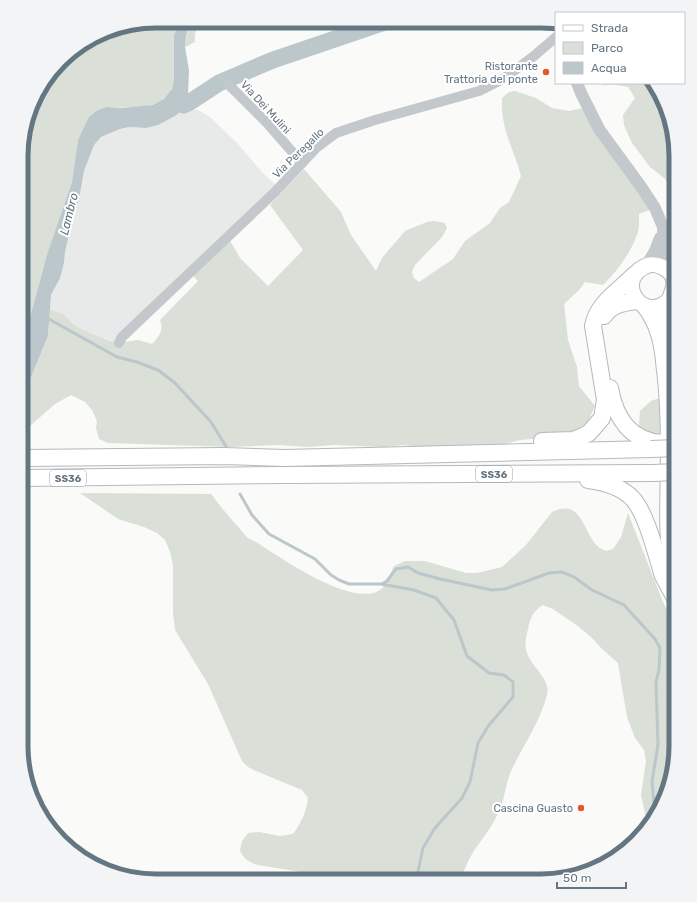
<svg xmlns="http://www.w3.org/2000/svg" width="697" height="902" viewBox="0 0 697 902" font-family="Rubik,sans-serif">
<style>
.built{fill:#e8e9e9}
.green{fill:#dadfd7}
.water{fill:#bbc7cb}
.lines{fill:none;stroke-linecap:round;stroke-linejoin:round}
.stream{stroke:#bbc7cb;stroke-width:3}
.river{stroke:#bbc7cb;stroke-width:17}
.primary-casing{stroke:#b5babe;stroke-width:17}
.trunk-casing{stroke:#b4b9bd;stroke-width:18}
.minor{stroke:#c3c8cc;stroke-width:10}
.tertiary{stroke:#c3c8cc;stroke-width:12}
.primary{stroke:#fff;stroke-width:15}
.trunk{stroke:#fff;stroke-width:16}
.trunk-bridge-casing{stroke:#b4b9bd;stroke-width:18;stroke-linecap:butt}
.trunk-bridge{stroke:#fff;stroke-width:16}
.poi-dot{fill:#e4572e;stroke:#fff;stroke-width:1.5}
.labels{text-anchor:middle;stroke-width:4;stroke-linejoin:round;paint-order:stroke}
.shield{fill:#fff;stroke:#939fa8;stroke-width:1}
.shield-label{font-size:10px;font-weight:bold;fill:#657683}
.poi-label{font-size:11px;fill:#657683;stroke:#fff;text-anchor:end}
.street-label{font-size:11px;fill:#657683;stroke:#fff}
.water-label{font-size:12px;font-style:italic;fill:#60757c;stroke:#fff}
.rim{fill:none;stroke:#657683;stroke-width:5}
</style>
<rect width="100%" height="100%" fill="#fafaf8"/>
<path class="built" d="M 185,108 L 198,110 L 210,117 L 238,144 L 262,172 L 279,188 L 119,343 L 92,334 L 76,326 L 64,315 L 50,309 L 51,295 L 60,278 L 64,263 L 65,252 L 72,222 L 79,199 L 84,171 L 94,145 L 101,137 L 120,129 L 129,127 L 146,128 L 175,116 Z"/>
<g class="green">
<path d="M 156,21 L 180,21 C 176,28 176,36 175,45 C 173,56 175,68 174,79 C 171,111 131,108 107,107 L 78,140 L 72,182 L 42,273 L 30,317 L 22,362 L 22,138 L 39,89 L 67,54 L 113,28 Z"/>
<path d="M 193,21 L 250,21 C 230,31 226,31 205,22 C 195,26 195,32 195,42 L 185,47 C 186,37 187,30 193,21 Z"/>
<path d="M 607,83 L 651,83 L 662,96 L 676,156 L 676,192 L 664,178 L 650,167 L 632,143 L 624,125 L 623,115 L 635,98 L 628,87 L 611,84 L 602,86 Z"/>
<path d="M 515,91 L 536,98 L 552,108 L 569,111 L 588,107 L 655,208 L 639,214 C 639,218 639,222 639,226 C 637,245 616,273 603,285 L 585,282 L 579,290 L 564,304 L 568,340 L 577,367 L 579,386 L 595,406 L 586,426 L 576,435 L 520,440 L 505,444 L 467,445 L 437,448 L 403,445 L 383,447 L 334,445 L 308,447 L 278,445 L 230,447 L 108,443 L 99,439 L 96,428 L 97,421 L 92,410 L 85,402 L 71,395 L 55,404 L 22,433 L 22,399 L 48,336 L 50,309 L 64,315 L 76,326 L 92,334 L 111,341 L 119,343 L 138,340 L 152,344 C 159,337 164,330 160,320 L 198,281 L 193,276 L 229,239 L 240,258 L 268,286 L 303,250 L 270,205 L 304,169 L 341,212 L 351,235 L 376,271 L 382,258 L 405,231 L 427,222 L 434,221 L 445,223 L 447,228 L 442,237 L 415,265 L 412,272 L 414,278 L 419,282 L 453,259 L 465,241 L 490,223 L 500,208 L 509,202 L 521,176 C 514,149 500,128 502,98 L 509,92 Z"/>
<path d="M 676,312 L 676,439 L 644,435 L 639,426 L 640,411 L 651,401 L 671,394 L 667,331 L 668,320 Z"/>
<path d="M 80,493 L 211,494 C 220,506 230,518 240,529 C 243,532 245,536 248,538 C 251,540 254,541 256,542 C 281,558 352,608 380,590 C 388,585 390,573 394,566 L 405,561 L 425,561 L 466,573 L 477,573 L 502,567 L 526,545 L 552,512 C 587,495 582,544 606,551 L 613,549 L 621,537 L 628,513 L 663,602 L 676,626 L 676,755 L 653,821 L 645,828 L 645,813 L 641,795 L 646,761 L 644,750 L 635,738 L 627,717 L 618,663 L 602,649 L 592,638 L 579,627 L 553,609 L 543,605 C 533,611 530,618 528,629 C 526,637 524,646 527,653 C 532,668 551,679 547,695 C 540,722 524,744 512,769 C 506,782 505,796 500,810 C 498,814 495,819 493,823 C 485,837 473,849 467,864 C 464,869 463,875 461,881 L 350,880 L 258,865 C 250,863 244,859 240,851 L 242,841 L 248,833 L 259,832 L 280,836 L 293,834 C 302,822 306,812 308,798 L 302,790 L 256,771 L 248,767 L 242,761 L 208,684 L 175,630 L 173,612 L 173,565 L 170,552 L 165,540 L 157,533 L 144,527 L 118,519 Z"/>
</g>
<path class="water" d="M 180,21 L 193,21 L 188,29 L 186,36 L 185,47 L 189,70 L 188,96 L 185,108 L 175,116 L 158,125 L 146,128 L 129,127 L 120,129 L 101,137 L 94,145 L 84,171 L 79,199 L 72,222 L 65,252 L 64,263 L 60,278 L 51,295 L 48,336 L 22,399 L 22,362 L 30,317 L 47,255 L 72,182 L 78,140 L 89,117 L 98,110 L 107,107 L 122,108 L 152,105 L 164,99 L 172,89 L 174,79 L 174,36 Z"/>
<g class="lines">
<g class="stream">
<path d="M 47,318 L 117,357 L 137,362 L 158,370 L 175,383 L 211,422 L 227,448"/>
<path d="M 240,494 L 252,515 L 269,534 L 315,559 L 331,575 L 339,580 L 349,584 L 381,584 L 414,590 L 436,598 L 454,620 L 467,656 L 489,673 L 504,675 L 513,682 L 513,697 L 489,725 L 478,743 L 470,782 L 462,798 L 435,828 L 423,848 L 416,881"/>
<path d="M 382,584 L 387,581 L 396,569 L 408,567 L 418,573 L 440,579 L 492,590 L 505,589 L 549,573 L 562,572 L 574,577 L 592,590 L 624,605 L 655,639 L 660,648 L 659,670 L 656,682 L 658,745 L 652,781 L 655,815"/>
</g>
<path class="river" d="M 177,103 L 184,105 L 190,102 L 219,83 L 273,60 L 385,22"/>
<defs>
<g id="primary">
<path d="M 644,306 C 658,324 662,343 664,366 C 669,404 669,443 668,482 C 668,514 665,545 676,576"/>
<path d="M 662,334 C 662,326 662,318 665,310 C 670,295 684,277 662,267 C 656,264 649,264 644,267 C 614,282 644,326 670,299"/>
</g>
<g id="trunk">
<path d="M 604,316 C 612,304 624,303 637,301"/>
<path d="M 610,388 C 615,417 630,441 662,443"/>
<path d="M 542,441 L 573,440 L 581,437 L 589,433 L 602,418 L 605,400 L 593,326 C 597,303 619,291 634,275"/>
<path d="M 22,458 L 224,456 L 285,458 L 651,449"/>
<path d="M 22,478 L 285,475 L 653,473"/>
<path d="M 588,480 C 604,482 622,487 633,499 C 647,515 656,554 663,576 C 667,584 672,592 676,600"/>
</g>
</defs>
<use href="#primary" class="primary-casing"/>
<use href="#trunk" class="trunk-casing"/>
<g class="minor">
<path d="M 229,85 L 267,123 L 302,163"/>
<path d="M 119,343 L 122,337 L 275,192 L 316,148 L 336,133 L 375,120 L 479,91 L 503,79 L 534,56 L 556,37"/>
</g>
<g class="tertiary">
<path d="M 577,83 L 581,93 L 599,129 L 642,188 L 655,208 L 663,227 L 664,259 L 668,272"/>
<path d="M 646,266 L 655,251 L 660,238"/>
</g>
<use href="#primary" class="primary"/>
<use href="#trunk" class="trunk"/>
<defs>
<g id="trunk-bridge">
<path d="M 651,449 L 676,448"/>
<path d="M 653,473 L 676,472"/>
</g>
</defs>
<use href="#trunk-bridge" class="trunk-bridge-casing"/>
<use href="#trunk-bridge" class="trunk-bridge"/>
</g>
<g class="poi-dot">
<circle cx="546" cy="72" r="4"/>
<circle cx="581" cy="808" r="4"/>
</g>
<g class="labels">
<g class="shield">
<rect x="476" y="466" width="36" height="16" rx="3"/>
<rect x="50" y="470" width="36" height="16" rx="3"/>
</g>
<g class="shield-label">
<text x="494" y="478">SS36</text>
<text x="68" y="482">SS36</text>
</g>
<g class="poi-label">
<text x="538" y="70">Ristorante<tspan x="538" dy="13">Trattoria del ponte</tspan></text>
<text x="573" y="812">Cascina Guasto</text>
</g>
<g class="street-label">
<text transform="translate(266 107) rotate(47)" y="4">Via Dei Mulini</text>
<text transform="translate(298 153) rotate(-44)" y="4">Via Peregallo</text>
</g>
<g class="water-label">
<text transform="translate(69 214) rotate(-76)" y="4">Lambro</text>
</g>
</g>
<path d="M0 0H697V902H0ZM156 28H541A128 128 0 0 1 669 156V746A128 128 0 0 1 541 874H156A128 128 0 0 1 28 746V156A128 128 0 0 1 156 28Z" fill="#f3f4f5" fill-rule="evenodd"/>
<path class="rim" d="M156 28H541A128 128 0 0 1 669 156V746A128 128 0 0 1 541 874H156A128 128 0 0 1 28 746V156A128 128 0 0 1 156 28Z"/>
<rect x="555" y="12" width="130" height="72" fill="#ffffff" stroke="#c1c8cd"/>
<rect x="563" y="25" width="20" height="6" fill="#ffffff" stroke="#c1c8cd"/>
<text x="591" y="32" font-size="12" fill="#657683">Strada</text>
<rect x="563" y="42" width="20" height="12" fill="#dadfd7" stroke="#c1c8cd"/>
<text x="591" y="52" font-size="12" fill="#657683">Parco</text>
<rect x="563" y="62" width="20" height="12" fill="#bbc7cb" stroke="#c1c8cd"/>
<text x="591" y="72" font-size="12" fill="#657683">Acqua</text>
<path d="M557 882v6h69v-6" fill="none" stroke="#657683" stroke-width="2"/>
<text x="563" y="882" font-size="12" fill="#657683" stroke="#ffffff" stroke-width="3" paint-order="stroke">50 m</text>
</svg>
